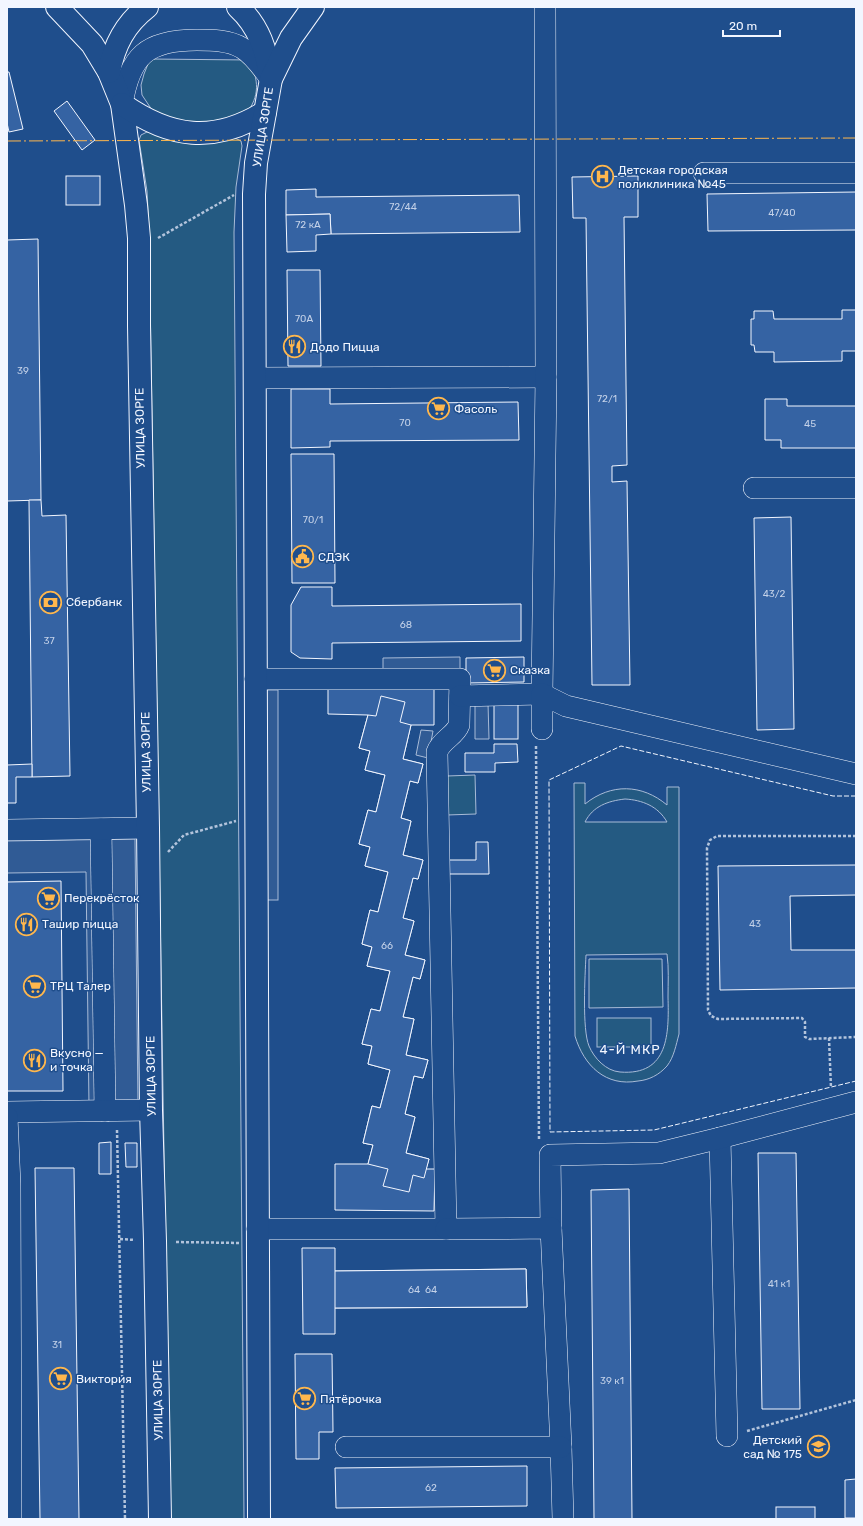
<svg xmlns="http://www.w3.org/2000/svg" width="863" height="1526" viewBox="0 0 863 1526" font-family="Rubik,sans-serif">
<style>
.green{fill:#245a82;stroke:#a8bbd7;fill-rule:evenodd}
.parking{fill:#305b95;stroke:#a8bbd7}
.building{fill:#3563a3;stroke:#f2f6ff}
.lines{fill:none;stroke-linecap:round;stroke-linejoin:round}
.minor-casing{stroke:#f2f6ff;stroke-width:22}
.major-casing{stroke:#f2f6ff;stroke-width:24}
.path{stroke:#b3c4dc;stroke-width:2.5;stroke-dasharray:3 2;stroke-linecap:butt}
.minor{stroke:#1f4e8c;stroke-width:21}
.major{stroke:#1f4e8c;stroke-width:22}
.fence{stroke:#f2f6ff;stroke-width:1;stroke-dasharray:5 2;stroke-linecap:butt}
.power{stroke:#ffb74d;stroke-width:1;stroke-dasharray:14 3 2 3;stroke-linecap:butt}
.labels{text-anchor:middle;stroke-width:3;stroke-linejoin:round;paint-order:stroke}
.number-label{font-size:10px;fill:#c3d1e8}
.street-label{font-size:12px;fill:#f2f6ff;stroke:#1f4e8c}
.poi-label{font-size:12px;fill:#f2f6ff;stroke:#1f4e8c;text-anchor:start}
.neighbourhood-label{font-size:13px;letter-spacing:1px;fill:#f2f6ff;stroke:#1f4e8c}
</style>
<rect width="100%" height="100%" fill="#1f4e8c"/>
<g class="green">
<path d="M 150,59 L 249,60 C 259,80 260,96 246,114 L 191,126 L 152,110 L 142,95 L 141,85 L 144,74 Z"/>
<path d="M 147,132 L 235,138 L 241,141 L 242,146 L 236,187 L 234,232 L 244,1519 L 170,1519 L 149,231 L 147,191 L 139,140 L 141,135 Z"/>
<path d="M 475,775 L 476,814 L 447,815 L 447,776 Z"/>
<path d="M 574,783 L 585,783 L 585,804 C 611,783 642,784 667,805 L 667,787 L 679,787 L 679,1034 C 676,1045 674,1057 667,1066 C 659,1075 649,1080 638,1081 C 606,1087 584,1066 575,1036 ZM 625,799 C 642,800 658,806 667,822 L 585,822 C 593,806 608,801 625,799 ZM 667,954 C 669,968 668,983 668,997 C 669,1033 669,1076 620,1072 C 606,1071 594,1058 589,1046 C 582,1029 585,976 586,955 Z"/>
<path d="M 589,959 L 662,959 L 663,1007 L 589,1008 Z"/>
<rect x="597" y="1018" width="54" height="29"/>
</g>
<g class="parking">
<path d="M 460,657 L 460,671 L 383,672 L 383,658 Z"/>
<rect x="263" y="690" width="15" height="210"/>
<path d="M 475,703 L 488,703 L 489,739 L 475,739 Z"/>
<path d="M 421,730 L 433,731 L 428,758 L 416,755 Z"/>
<path d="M 135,839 L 138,1107 L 89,1107 L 86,872 L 7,873 L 7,841 Z"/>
</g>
<g class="building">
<path d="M 7,72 L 9,72 L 23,129 L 9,132 L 7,123 Z"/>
<path d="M 67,101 L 95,140 L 82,150 L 54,111 Z"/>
<rect x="66" y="176" width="34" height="29"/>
<path d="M 638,176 L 638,217 L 624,217 L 627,465 L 612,466 L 612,482 L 627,481 L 630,685 L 592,685 L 586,218 L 573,218 L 572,177 Z"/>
<path d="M 316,189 L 316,197 L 519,195 L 520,232 L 331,234 L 330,214 L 286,215 L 286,190 Z"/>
<path d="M 856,192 L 856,230 L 708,231 L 707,194 Z"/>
<path d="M 330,214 L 331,234 L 316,235 L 316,251 L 287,252 L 286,215 Z"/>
<path d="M 38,239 L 41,500 L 7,501 L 7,240 Z"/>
<path d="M 287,270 L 320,270 L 321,366 L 288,366 Z"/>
<path d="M 842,310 L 856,310 L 856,351 L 842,351 L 842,361 L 774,362 L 774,352 L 755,352 L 754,345 L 751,345 L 751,319 L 754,319 L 754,311 L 773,311 L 774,319 L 842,319 Z"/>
<path d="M 291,389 L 330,389 L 330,404 L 518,402 L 519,440 L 330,441 L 330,447 L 291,448 Z"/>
<path d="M 765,399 L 787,399 L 787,406 L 856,406 L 856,448 L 781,448 L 781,440 L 765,440 Z"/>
<path d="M 291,454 L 334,454 L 335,583 L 292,583 Z"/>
<path d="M 29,500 L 41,500 L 42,516 L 66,515 L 70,776 L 32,777 Z"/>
<path d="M 791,517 L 794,729 L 757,730 L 754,518 Z"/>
<path d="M 301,587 L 332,587 L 332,606 L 521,604 L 521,641 L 332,643 L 332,659 L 300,658 L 291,652 L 291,605 Z"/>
<path d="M 524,657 L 524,682 L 466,683 L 466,658 Z"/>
<path d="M 328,685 L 434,685 L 434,725 L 411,725 L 403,759 L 423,764 L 418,783 L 410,781 L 401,818 L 411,821 L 403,855 L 423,860 L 418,879 L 413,878 L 403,918 L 414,921 L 405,955 L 425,960 L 420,979 L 413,977 L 403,1017 L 414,1019 L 406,1055 L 428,1060 L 423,1078 L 414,1076 L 405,1114 L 415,1117 L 406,1153 L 429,1159 L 426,1169 L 435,1169 L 434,1211 L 335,1210 L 335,1164 L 368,1164 L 373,1145 L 363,1143 L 372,1106 L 380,1108 L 390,1070 L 368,1064 L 372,1046 L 362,1044 L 371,1009 L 380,1011 L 390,971 L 367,966 L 372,947 L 362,944 L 370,910 L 378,912 L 388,872 L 365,866 L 370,847 L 359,844 L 368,810 L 376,812 L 385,775 L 365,770 L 370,751 L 359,748 L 368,715 L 328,714 Z"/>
<path d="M 381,696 L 405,702 L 400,722 L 411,725 L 403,759 L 423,764 L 418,783 L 410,781 L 401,818 L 411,821 L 403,855 L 423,860 L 418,879 L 413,878 L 403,918 L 414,921 L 405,955 L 425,960 L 420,979 L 413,977 L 403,1017 L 414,1019 L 406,1055 L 428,1060 L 423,1078 L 414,1076 L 405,1114 L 415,1117 L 406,1153 L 429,1159 L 424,1178 L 413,1175 L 409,1192 L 383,1186 L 388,1169 L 368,1164 L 373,1145 L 363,1143 L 372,1106 L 380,1108 L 390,1070 L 368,1064 L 372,1046 L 362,1044 L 371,1009 L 380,1011 L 390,971 L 367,966 L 372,947 L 362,944 L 370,910 L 378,912 L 388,872 L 365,866 L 370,847 L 359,844 L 368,810 L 376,812 L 385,775 L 365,770 L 370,751 L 359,748 L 368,715 L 376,716 Z"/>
<rect x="494" y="703" width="24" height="36"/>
<path d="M 494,744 L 517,744 L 518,762 L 495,763 L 495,772 L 465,772 L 465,753 L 494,753 Z"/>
<path d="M 32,764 L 32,777 L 16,777 L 16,803 L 7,803 L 7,765 Z"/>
<path d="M 476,842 L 488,842 L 489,874 L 448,874 L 448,860 L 476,860 Z"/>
<path d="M 856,865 L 856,895 L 790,896 L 791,950 L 856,950 L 856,988 L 720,990 L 718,866 Z"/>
<path d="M 61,881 L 63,1091 L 7,1091 L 7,882 Z"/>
<path d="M 111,1142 L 111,1174 L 99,1174 L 99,1143 Z"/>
<path d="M 125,1143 L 137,1143 L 137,1167 L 126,1167 Z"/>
<path d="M 758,1153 L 796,1153 L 800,1409 L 762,1409 Z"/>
<path d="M 35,1168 L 74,1168 L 79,1519 L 40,1519 Z"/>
<path d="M 629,1189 L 632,1519 L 594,1519 L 591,1190 Z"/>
<path d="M 302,1248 L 335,1248 L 335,1271 L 526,1269 L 527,1307 L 335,1308 L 335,1334 L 303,1334 Z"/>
<path d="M 526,1269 L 527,1307 L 335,1308 L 335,1271 Z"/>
<path d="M 295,1354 L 332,1354 L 333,1432 L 319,1432 L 319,1459 L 296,1459 Z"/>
<path d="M 527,1466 L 527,1506 L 336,1508 L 335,1468 Z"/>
<path d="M 856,1479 L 856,1518 L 845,1518 L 845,1480 Z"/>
<rect x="776" y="1507" width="39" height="12"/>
</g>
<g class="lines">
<defs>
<g id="minor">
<path d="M 122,104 C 130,56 146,40 197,40 C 211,40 229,40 242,48 C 254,55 262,68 271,79"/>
<path d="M 704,173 L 856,173"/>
<path d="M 255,378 L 546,377"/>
<path d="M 754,488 L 856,488"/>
<path d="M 255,679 L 460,679 L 459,725 C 455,736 441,740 437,752 L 446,1229 L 257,1229"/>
<path d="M 460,696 L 542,694 L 546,377 L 545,7"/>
<path d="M 542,729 L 542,694 L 566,706 L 856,774"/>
<path d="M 101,829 L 105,1111"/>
<path d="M 7,830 L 148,828"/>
<path d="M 7,1112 L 151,1110"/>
<path d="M 7,1117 L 10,1185 L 11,1519"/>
<path d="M 720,1138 L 727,1436"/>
<path d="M 551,1228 L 550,1155 L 659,1153 L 720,1138 L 856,1102"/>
<path d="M 446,1229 L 551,1228 L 561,1447 L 563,1519"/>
<path d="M 346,1447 L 561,1447"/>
</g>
<g id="major">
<path d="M 57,7 L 92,44 L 109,72 L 122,104 L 136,205 L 139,238 L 139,326 L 148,828 L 151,1110 L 155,1241 L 160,1519"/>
<path d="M 238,7 C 260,27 266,51 271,79"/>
<path d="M 109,72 C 114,45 125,24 147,7"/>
<path d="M 122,104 C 170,138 214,144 265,112"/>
<path d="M 259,1519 L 254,194 L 256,163 L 271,79 L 291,38 L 313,7"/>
</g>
</defs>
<use href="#minor" class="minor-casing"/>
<use href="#major" class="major-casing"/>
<g class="path">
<path d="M 158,238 L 234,195"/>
<path d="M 536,746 L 539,1139"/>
<path d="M 856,836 L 717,836 L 710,840 L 707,848 L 708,1010 L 711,1016 L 718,1019 L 802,1018 L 805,1022 L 805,1037 L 809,1039 L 856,1037"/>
<path d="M 168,852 L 184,835 L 236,821"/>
<path d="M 829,1038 L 831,1088"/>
<path d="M 117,1130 L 125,1519"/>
<path d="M 120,1239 L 135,1240"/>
<path d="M 176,1242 L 239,1243"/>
<path d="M 747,1431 L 856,1400"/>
</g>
<use href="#minor" class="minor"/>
<use href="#major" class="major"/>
<path class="fence" d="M 856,796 L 833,796 L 621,746 L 549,780 L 550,1132 L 654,1130 L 856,1081"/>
<path class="power" d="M 7,141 L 856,138"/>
</g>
<defs>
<symbol id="hospital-ring" viewBox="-11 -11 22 22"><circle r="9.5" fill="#1f4e8c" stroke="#ffb74d" stroke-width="1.5"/><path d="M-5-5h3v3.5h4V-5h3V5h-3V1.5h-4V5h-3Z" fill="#ffb74d"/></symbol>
<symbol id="restaurant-ring" viewBox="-11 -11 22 22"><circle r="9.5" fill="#1f4e8c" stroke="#ffb74d" stroke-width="1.5"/><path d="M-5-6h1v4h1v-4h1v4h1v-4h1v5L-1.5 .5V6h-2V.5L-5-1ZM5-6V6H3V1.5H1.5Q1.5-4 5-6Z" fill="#ffb74d"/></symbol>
<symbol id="supermarket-ring" viewBox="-11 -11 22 22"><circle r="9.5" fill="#1f4e8c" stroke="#ffb74d" stroke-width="1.5"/><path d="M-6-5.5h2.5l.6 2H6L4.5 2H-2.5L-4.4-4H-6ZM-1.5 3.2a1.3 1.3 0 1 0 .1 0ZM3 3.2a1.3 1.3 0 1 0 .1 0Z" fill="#ffb74d"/></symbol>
<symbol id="civic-ring" viewBox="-11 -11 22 22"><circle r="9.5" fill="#1f4e8c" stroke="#ffb74d" stroke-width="1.5"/><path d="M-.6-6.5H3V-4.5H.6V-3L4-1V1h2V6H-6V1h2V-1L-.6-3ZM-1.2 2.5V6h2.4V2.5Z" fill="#ffb74d"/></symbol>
<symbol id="bank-ring" viewBox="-11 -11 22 22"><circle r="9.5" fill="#1f4e8c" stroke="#ffb74d" stroke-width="1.5"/><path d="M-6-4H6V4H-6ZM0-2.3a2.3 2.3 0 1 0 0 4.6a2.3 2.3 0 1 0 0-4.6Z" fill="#ffb74d"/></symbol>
<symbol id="school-ring" viewBox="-11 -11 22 22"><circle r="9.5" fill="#1f4e8c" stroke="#ffb74d" stroke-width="1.5"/><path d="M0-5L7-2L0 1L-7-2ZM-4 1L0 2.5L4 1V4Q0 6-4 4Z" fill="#ffb74d"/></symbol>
</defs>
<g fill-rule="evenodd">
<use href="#hospital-ring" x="590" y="164" width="25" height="25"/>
<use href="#restaurant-ring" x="282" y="334" width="25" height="25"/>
<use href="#supermarket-ring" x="426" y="396" width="25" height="25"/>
<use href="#civic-ring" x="290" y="544" width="25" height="25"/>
<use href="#bank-ring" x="38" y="590" width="25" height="25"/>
<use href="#supermarket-ring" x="482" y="658" width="25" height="25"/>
<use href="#supermarket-ring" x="36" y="886" width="25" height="25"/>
<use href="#restaurant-ring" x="14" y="912" width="25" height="25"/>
<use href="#supermarket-ring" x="22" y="974" width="25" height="25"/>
<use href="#restaurant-ring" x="22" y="1048" width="25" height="25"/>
<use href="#supermarket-ring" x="48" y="1366" width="25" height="25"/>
<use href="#supermarket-ring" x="292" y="1386" width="25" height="25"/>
<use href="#school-ring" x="806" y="1434" width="25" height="25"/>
</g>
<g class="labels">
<g class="number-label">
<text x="403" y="210">72/44</text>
<text x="782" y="216">47/40</text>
<text x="308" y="228">72 кА</text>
<text x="304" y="322">70А</text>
<text x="23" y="374">39</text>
<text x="607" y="402">72/1</text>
<text x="405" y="426">70</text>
<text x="810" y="427">45</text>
<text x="313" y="523">70/1</text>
<text x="774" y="597">43/2</text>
<text x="406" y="628">68</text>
<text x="49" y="644">37</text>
<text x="755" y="927">43</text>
<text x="387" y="949">66</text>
<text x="779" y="1287">41 к1</text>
<text x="414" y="1293">64</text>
<text x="431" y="1293">64</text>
<text x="57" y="1348">31</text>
<text x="612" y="1384">39 к1</text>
<text x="431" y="1491">62</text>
</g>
<g class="street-label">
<text transform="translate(263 127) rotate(-81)" y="4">УЛИЦА ЗОРГЕ</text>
<text transform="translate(140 428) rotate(-91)" y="4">УЛИЦА ЗОРГЕ</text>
<text transform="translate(146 752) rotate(-91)" y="4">УЛИЦА ЗОРГЕ</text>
<text transform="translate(151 1076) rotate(-91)" y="4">УЛИЦА ЗОРГЕ</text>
<text transform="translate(158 1400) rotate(-91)" y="4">УЛИЦА ЗОРГЕ</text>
</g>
<g class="poi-label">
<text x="618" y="174">Детская городская<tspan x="618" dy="14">поликлиника №45</tspan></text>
<text x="310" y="351">Додо Пицца</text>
<text x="454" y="413">Фасоль</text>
<text x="318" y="561">СДЭК</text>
<text x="66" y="606">Сбербанк</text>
<text x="510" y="674">Сказка</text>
<text x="64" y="902">Перекрёсток</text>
<text x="42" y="928">Ташир пицца</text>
<text x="50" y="990">ТРЦ Талер</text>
<text x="50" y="1057">Вкусно —<tspan x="50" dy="14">и точка</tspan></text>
<text x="76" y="1383">Виктория</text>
<text x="320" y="1403">Пятёрочка</text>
<text x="802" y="1444" text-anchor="end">Детский<tspan x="802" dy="14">сад № 175</tspan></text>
</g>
<g class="neighbourhood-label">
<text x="630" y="1054">4-Й МКР</text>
</g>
</g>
<rect width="863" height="1526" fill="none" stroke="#f2f6ff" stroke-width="16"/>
<path d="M723 30v6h57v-6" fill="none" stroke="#f2f6ff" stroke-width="2"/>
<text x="729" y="30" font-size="12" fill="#f2f6ff" stroke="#1f4e8c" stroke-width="3" paint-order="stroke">20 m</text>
</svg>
